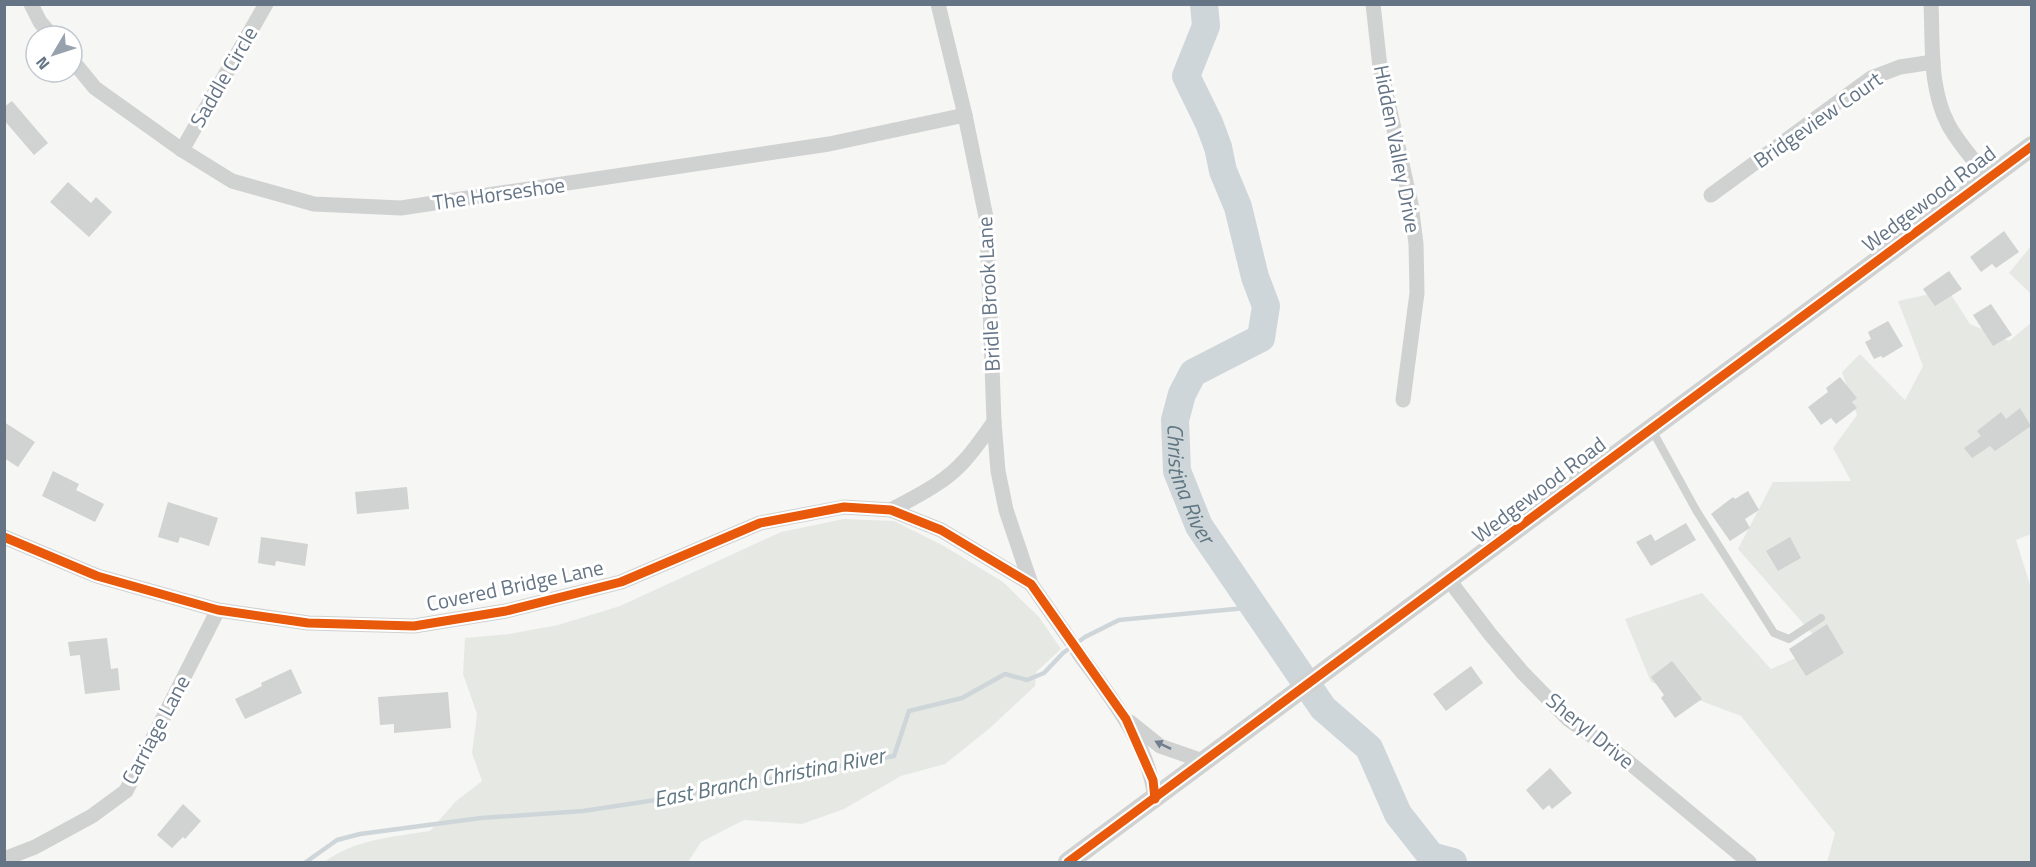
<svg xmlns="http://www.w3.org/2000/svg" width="2036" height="867" viewBox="0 0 2036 867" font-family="'Titillium Web',sans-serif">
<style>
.green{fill:#e6e9e3}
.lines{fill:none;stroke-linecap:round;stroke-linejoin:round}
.stream{stroke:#cfd6d9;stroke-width:4.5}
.river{stroke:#cfd6d9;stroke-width:28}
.building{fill:#d1d2d2}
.minor-tunnel{stroke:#d2d6d9;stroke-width:15;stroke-dasharray:15 8;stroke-linecap:butt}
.service{stroke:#d0d1d1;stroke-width:8}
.minor{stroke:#d0d1d1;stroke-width:15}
.tertiary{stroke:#d0d1d1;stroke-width:20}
.cycleway-casing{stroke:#fff;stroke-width:13}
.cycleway{stroke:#e8590c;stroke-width:9}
.oneway{fill:#707e8e}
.labels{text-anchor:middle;stroke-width:6;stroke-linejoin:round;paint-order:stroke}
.street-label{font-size:21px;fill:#657586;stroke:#fff}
.water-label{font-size:22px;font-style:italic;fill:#607782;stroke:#fff}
</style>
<rect width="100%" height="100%" fill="#f6f6f5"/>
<g class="green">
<path d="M 2031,246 L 2031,294 L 2009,273 Z"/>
<path d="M 1948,290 L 1970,324 L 2009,341 L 2031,323 L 2031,534 L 2016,540 L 2032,591 L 2031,862 L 1827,862 L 1835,833 L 1741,716 L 1651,682 L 1625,619 L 1702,593 L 1771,669 L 1823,646 L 1738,549 L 1773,482 L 1851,481 L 1833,448 L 1857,415 L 1842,372 L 1860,354 L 1905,400 L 1923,366 L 1898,301 Z"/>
<path d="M 844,519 L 894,521 L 944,546 L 1003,582 L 1039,617 L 1061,649 L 1036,672 L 1035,686 L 990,728 L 945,764 L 901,776 L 844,809 L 802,824 L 744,820 L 701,842 L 688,862 L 324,862 C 356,839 392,837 430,831 L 455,802 L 482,781 L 472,753 L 477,714 L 463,674 L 465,638 L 509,634 L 558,625 L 620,606 L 781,532 Z"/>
</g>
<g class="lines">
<path class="stream" d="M 306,862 L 337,840 L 360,834 L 481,818 L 583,811 L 669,798 L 894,756 L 909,711 L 962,698 L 1005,674 L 1027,680 L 1044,673 L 1063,653 L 1085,637 L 1119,620 L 1256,607"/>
<path class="river" id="s1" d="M 1204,4 L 1206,26 L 1186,76 L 1209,123 L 1218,147 L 1223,171 L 1238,207 L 1255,277 L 1266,306 L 1261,338 L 1193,373 L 1182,394 L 1175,420 L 1177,471 L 1199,526 L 1323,708 L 1369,748 L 1398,814 L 1431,856 L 1453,862"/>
</g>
<g class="building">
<path d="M 12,101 L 48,143 L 34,155 L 4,120 L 4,107 Z"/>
<path d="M 68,182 L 91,203 L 96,197 L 112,212 L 89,237 L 50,202 Z"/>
<path d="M 2004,231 L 2019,252 L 1996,268 L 1992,264 L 1981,272 L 1970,257 Z"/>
<path d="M 1949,271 L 1962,289 L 1935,306 L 1923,289 Z"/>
<path d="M 1991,304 L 2012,335 L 1993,346 L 1973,315 Z"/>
<path d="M 1888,321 L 1903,346 L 1883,358 L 1881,356 L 1874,359 L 1865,342 L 1871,339 L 1868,332 Z"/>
<path d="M 1840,377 L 1857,398 L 1852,402 L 1857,408 L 1836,424 L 1831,418 L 1821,425 L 1808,407 L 1828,392 L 1826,388 Z"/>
<path d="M 2020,408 L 2031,426 L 1995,451 L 1990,446 L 1972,458 L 1964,448 L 1981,436 L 1977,431 L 2001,412 L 2006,419 Z"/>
<path d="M 4,422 L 35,442 L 18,467 L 4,458 Z"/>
<path d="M 53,471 L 79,484 L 76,490 L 104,504 L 95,522 L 42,496 Z"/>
<path d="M 407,487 L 409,509 L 357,514 L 355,492 Z"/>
<path d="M 1748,491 L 1759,510 L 1745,519 L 1750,528 L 1730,541 L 1711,514 L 1733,497 L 1735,499 Z"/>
<path d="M 168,502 L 218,518 L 209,546 L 180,537 L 178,543 L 158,537 Z"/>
<path d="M 1686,523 L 1696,540 L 1651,566 L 1636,542 L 1651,534 L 1655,541 Z"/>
<path d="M 261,537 L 308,544 L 305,566 L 276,561 L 275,566 L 258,563 Z"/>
<path d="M 1790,537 L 1801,558 L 1778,571 L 1766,551 Z"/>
<path d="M 1827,624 L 1844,653 L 1806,676 L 1789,649 Z"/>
<path d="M 107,638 L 111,669 L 118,668 L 120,690 L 85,694 L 80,655 L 70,656 L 68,642 Z"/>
<path d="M 1672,661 L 1702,699 L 1675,718 L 1661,698 L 1664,695 L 1651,677 Z"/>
<path d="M 1471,666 L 1483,683 L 1446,711 L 1433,694 Z"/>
<path d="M 291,669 L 302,693 L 245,719 L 235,699 L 262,686 L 261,683 Z"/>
<path d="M 448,692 L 451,728 L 394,733 L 394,724 L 380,725 L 378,697 Z"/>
<path d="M 1550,768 L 1572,793 L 1552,809 L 1549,805 L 1543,810 L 1526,790 Z"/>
<path d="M 183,804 L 201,821 L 185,839 L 183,837 L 172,848 L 157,835 Z"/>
</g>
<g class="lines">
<path class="minor-tunnel" d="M 1063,630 L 1080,655"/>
<path class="service" d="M 1652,430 L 1696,510 L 1774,633 L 1789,639 L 1821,618"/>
<g class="minor">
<path d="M 31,4 L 40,22 L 52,36"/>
<path d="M 938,4 L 965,115 L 987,222 L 994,422 L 998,471 L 1006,510 L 1031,584"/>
<path d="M 1373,4 L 1380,67 L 1411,204 L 1416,244 L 1417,293 L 1403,400"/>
<path d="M 1931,4 C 1933,45 1929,87 1948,124 C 1958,143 1974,160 1987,177"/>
<path d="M 72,60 L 95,88 L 182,150 L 232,181 L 314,204 L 401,208 L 829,144 L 965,115"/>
<path d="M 182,150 L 266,4"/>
<path d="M 1711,195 L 1871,78 L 1900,67 L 1933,62"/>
<path d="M 891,510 C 917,496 945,483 965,460 C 976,448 985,434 994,422"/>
<path d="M 4,537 L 97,576 L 218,610 L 308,623 L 414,626 L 506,611 L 621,582 L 760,523 L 844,507 L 891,510 L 941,530 L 1031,584 L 1063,630"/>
<path d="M 1449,580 L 1490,634 L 1522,672 L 1568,719 L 1625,759 L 1749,862"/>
<path d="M 1080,655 C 1111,698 1149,744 1155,799"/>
<path d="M 1130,722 L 1160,746 L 1206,762"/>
<path d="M 4,859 L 35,847 L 92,816 L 126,791 L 218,610"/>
</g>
<path class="tertiary" d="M 1068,862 L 2032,146"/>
<defs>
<g id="cycleway">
<path d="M 4,537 L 97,576 L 218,610 L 308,623 L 414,626 L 506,611 L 621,582 L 760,523 L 844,507 L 891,510 L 941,530 L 1031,584 L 1126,719 L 1153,780 L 1155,799"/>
<path d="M 1068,862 L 2032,146"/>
</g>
</defs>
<use href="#cycleway" class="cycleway-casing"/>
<use href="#cycleway" class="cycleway"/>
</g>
<defs><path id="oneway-solid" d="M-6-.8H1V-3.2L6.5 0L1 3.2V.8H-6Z" transform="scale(1.5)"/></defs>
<use class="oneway" href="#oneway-solid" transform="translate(1163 745) rotate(-154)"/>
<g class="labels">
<g class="street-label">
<text transform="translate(224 77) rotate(-60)" y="7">Saddle Circle</text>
<text transform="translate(1818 120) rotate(-35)" y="7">Bridgeview Court</text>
<text transform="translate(1397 149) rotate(79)" y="7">Hidden Valley Drive</text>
<text transform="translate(499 194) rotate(-8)" y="7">The Horseshoe</text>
<text transform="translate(1929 199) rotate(-37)" y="7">Wedgewood Road</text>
<text transform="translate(989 294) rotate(-93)" y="7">Bridle Brook Lane</text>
<text transform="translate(1539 490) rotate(-37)" y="7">Wedgewood Road</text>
<text transform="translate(515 586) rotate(-12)" y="7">Covered Bridge Lane</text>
<text transform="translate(156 730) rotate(-62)" y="7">Carriage Lane</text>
<text transform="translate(1590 731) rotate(39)" y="7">Sheryl Drive</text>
</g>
<g class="water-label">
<text dy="8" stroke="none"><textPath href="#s1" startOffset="546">Christina River</textPath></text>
<text transform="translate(769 777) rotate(-11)" y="8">East Branch Christina River</text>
</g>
</g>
<rect width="2036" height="867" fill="none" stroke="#657586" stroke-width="12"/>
<g transform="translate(54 54) rotate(231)"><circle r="28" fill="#ffffff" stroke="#c1c8cf" stroke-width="1.5"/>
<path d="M0-4.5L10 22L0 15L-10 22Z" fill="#98a2ad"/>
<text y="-9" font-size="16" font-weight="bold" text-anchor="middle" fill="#657586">N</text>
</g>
</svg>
